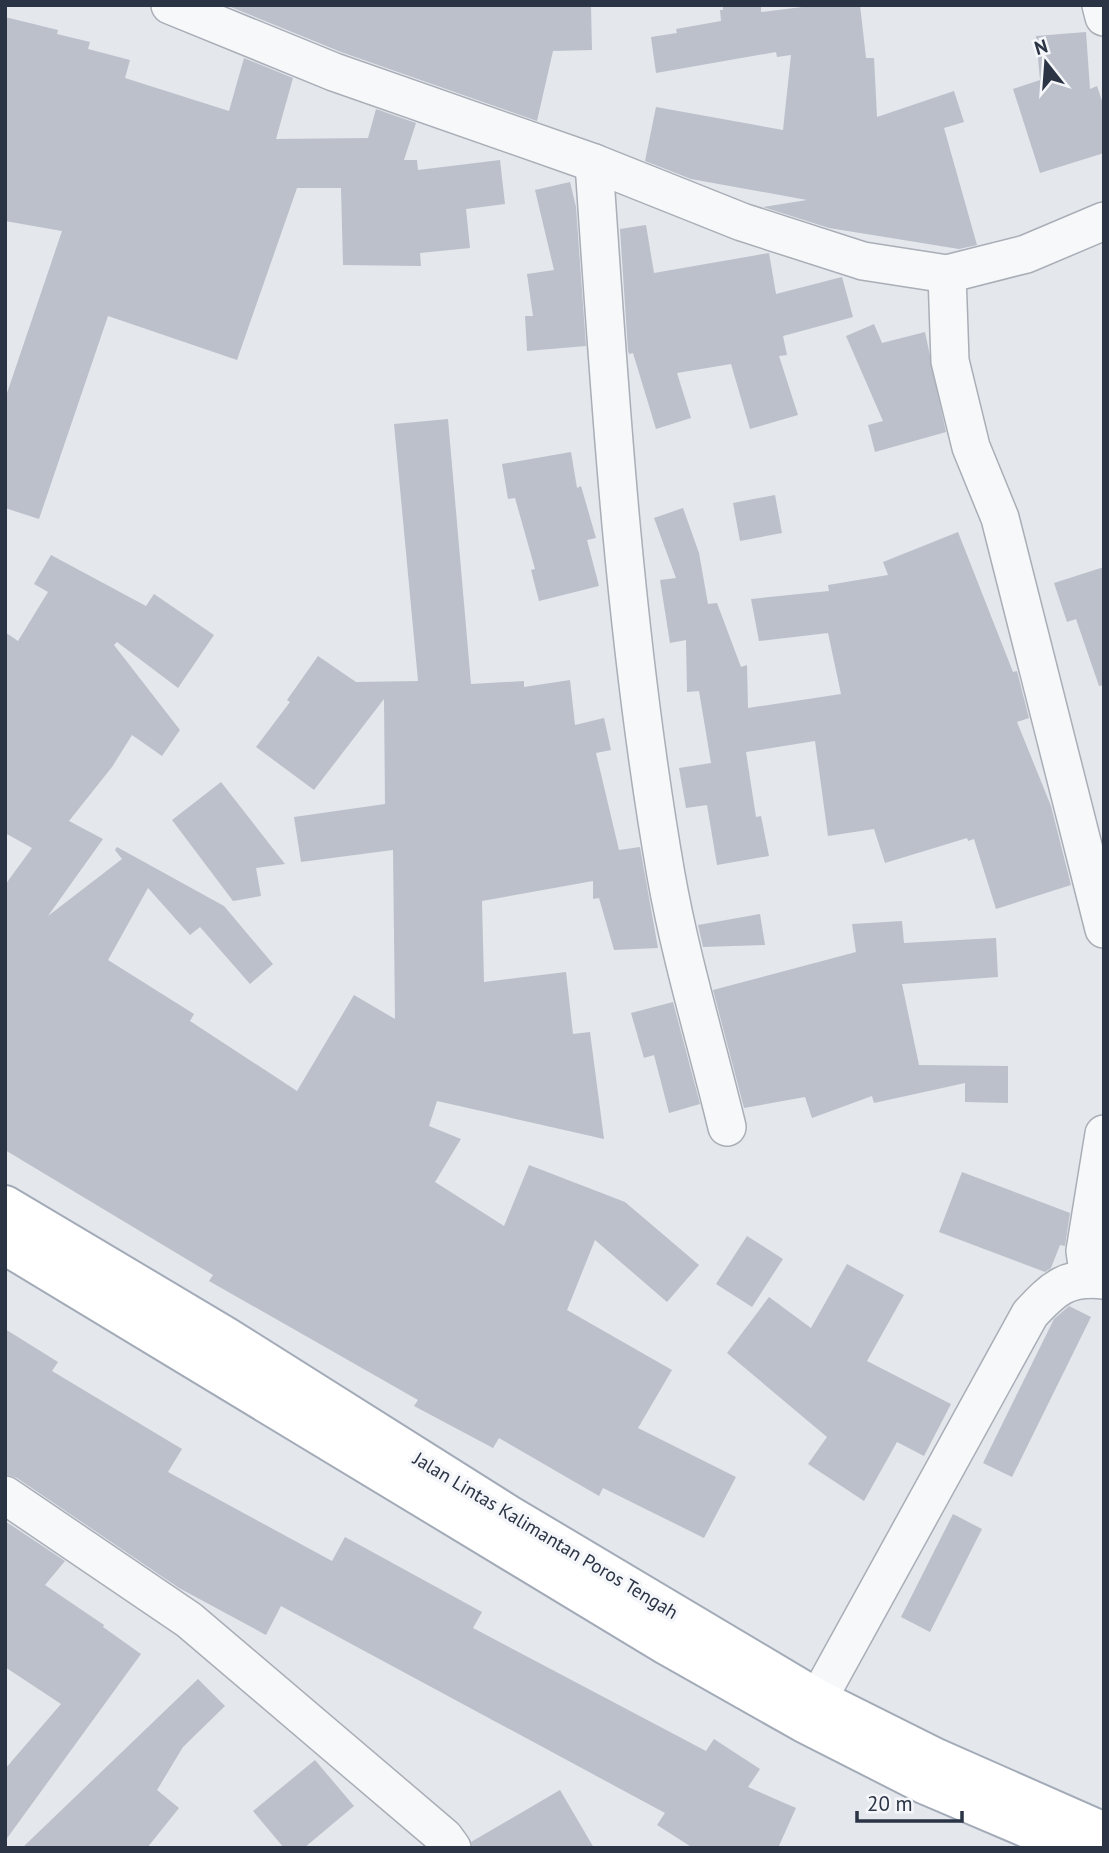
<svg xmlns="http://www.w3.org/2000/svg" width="1109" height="1853" viewBox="0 0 1109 1853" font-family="'PT Sans',sans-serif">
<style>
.building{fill:#bbc0ca}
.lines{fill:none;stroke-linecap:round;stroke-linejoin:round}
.minor-casing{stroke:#a9aeb7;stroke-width:40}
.major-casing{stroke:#a3abb8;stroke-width:42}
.minor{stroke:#f7f8fa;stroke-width:37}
.major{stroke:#fff;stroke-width:38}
.labels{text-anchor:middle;stroke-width:7;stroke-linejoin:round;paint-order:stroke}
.street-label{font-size:19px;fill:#2b3445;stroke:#f4f6f9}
</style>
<rect width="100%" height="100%" fill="#e4e7ec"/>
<g class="building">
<path d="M 226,5 L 591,6 L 592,50 L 553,51 L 537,121 L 341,52 Z"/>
<path d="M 723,5 L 761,5 L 761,12 L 818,5 L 860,5 L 866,58 L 874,58 L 877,117 L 954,91 L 964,122 L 944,128 L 977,245 L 959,249 L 829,228 L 763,207 L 807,200 L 691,179 L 645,161 L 656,107 L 783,130 L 791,55 L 777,57 L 776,52 L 656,73 L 651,37 L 677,33 L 676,29 L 721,21 L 720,10 L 723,10 Z"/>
<path d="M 5,17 L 58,30 L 57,34 L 90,42 L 88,49 L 130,60 L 125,78 L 229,111 L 244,58 L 293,78 L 276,139 L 368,138 L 376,109 L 416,123 L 404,160 L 417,160 L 418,170 L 500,160 L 505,204 L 466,209 L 470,248 L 420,253 L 421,266 L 343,265 L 341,188 L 297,188 L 237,360 L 108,316 L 39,519 L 5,508 L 5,399 L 62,231 L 5,221 Z"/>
<path d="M 1086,32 L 1090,89 L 1097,86 L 1104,107 L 1104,153 L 1040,173 L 1013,89 L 1040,80 L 1036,36 Z"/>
<path d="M 570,182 L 576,207 L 586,346 L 527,351 L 525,316 L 533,316 L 527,274 L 554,270 L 535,190 Z"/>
<path d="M 646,225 L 654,273 L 769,253 L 776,294 L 842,277 L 853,317 L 783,336 L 787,355 L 779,356 L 798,415 L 750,429 L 731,364 L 677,373 L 691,418 L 656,429 L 633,353 L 629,354 L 628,351 L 620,229 Z"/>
<path d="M 874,324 L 882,343 L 925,332 L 946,432 L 875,452 L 868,425 L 883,421 L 846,336 Z"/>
<path d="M 448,419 L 471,684 L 524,681 L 524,687 L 570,680 L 575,725 L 604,718 L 611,750 L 596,753 L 619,850 L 640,847 L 658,948 L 614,950 L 599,898 L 593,899 L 593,881 L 482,901 L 484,982 L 566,972 L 573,1034 L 590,1032 L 604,1139 L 437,1101 L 429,1126 L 461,1139 L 435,1182 L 504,1226 L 529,1165 L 625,1202 L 699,1265 L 667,1302 L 595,1240 L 567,1310 L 672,1370 L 638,1428 L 736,1477 L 704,1538 L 603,1488 L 599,1496 L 499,1438 L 493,1448 L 414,1406 L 418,1400 L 209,1281 L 213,1275 L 5,1150 L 5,885 L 32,848 L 5,833 L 5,632 L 18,641 L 48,592 L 34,584 L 51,555 L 146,606 L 154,594 L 214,635 L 178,688 L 117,642 L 114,645 L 180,730 L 162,756 L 132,735 L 112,767 L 69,821 L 103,839 L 48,916 L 122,859 L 115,850 L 117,847 L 224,906 L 273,964 L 250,984 L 200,927 L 190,935 L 148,888 L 108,960 L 194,1014 L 190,1021 L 297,1091 L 354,995 L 395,1019 L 393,850 L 301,862 L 294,817 L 385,804 L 384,699 L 314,790 L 256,747 L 290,702 L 287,700 L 318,656 L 356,682 L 418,681 L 394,424 Z"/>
<path d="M 571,452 L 577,488 L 581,486 L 596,538 L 587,540 L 599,586 L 539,601 L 531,570 L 535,569 L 515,498 L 508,499 L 502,464 Z"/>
<path d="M 775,495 L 782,533 L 740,541 L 733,503 Z"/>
<path d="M 683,508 L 699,553 L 708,604 L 717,603 L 741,667 L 747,665 L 748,708 L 841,694 L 828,633 L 759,641 L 751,599 L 829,591 L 828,585 L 888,575 L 883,562 L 958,532 L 1013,672 L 1017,671 L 1029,718 L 1017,722 L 1051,806 L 1071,885 L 996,909 L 974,839 L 968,841 L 967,838 L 885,863 L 874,829 L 828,836 L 815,741 L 746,752 L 756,817 L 761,816 L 769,856 L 717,865 L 707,805 L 686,808 L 679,768 L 711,763 L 699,691 L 687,692 L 686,640 L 670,643 L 660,580 L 676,578 L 654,518 Z"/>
<path d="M 1104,567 L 1104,685 L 1099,686 L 1076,619 L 1067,622 L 1054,583 Z"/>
<path d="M 221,782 L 285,864 L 256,868 L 261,896 L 233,901 L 172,820 Z"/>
<path d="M 760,914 L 765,945 L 703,947 L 698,925 Z"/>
<path d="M 902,921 L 904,943 L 996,938 L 998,977 L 902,984 L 919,1065 L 1008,1066 L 1008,1103 L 965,1102 L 965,1083 L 874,1103 L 872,1096 L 812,1118 L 805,1097 L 744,1108 L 713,990 L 856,952 L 852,924 Z"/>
<path d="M 673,1002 L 700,1104 L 669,1113 L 654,1055 L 644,1058 L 631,1013 Z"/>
<path d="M 962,1172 L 1070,1213 L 1065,1246 L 1060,1245 L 1051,1268 L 1045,1272 L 939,1232 Z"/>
<path d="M 747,1236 L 783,1259 L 752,1307 L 716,1284 Z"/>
<path d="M 847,1264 L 904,1295 L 867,1361 L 951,1404 L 924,1456 L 897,1442 L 864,1501 L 808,1464 L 827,1437 L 727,1353 L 769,1297 L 811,1328 Z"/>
<path d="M 1069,1306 L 1091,1317 L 1012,1477 L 983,1463 L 1054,1319 Z"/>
<path d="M 5,1329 L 58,1362 L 52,1371 L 182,1449 L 168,1472 L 332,1561 L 345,1537 L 482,1612 L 473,1628 L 706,1751 L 714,1739 L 760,1769 L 748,1787 L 796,1808 L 778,1848 L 693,1848 L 657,1825 L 665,1813 L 281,1606 L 266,1635 L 179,1588 L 17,1478 L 5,1474 Z"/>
<path d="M 953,1514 L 982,1529 L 930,1632 L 901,1617 Z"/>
<path d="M 5,1521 L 65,1561 L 45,1585 L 104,1625 L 103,1627 L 141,1654 L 5,1841 L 5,1769 L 61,1704 L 5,1667 Z"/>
<path d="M 198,1679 L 225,1706 L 183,1747 L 157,1790 L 179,1808 L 147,1848 L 22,1848 Z"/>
<path d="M 315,1760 L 354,1806 L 304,1848 L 284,1848 L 253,1811 Z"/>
<path d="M 560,1790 L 594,1848 L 473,1848 L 471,1842 Z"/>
</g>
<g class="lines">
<defs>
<g id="minor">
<path d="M 170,5 L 334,72 L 594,163 L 742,222 L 863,261 L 947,274 L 1026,254 L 1104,221"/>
<path d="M 1101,5 L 1104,17"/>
<path d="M 594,163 C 610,401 625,640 666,875 C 681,960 707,1044 727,1127"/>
<path d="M 947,274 L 950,361 L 971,447 L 1000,518 L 1104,929"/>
<path d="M 1089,1279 L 1085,1251 L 1104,1134"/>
<path d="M 5,1495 L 189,1620 L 444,1837 L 452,1848"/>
<path d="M 818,1699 L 1030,1314 C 1054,1288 1067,1276 1104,1280"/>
</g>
<g id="major">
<path d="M 5,1205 L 225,1336 L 509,1515 L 818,1699 L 936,1758 L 1104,1832"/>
<path d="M 5,1245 L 666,1645 L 804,1723 L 926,1785 L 1074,1848"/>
</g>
</defs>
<use href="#minor" class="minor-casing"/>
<use href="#major" class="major-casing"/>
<use href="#minor" class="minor"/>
<use href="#major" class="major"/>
</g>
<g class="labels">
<g class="street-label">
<text transform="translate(546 1535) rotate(31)" y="7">Jalan Lintas Kalimantan Poros Tengah</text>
</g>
</g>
<rect width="1109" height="1853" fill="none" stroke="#2b3445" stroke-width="14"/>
<g transform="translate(1046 63) rotate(343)" stroke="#f4f6f9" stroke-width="5" paint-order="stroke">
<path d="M0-5L12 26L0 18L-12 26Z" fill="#2b3445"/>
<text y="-10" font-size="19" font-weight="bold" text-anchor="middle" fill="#2b3445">N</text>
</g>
<path d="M857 1811v10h105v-10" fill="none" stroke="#2b3445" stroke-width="3.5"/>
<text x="867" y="1811" font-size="21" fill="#2b3445" stroke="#f4f6f9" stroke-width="5" paint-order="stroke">20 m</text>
</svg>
